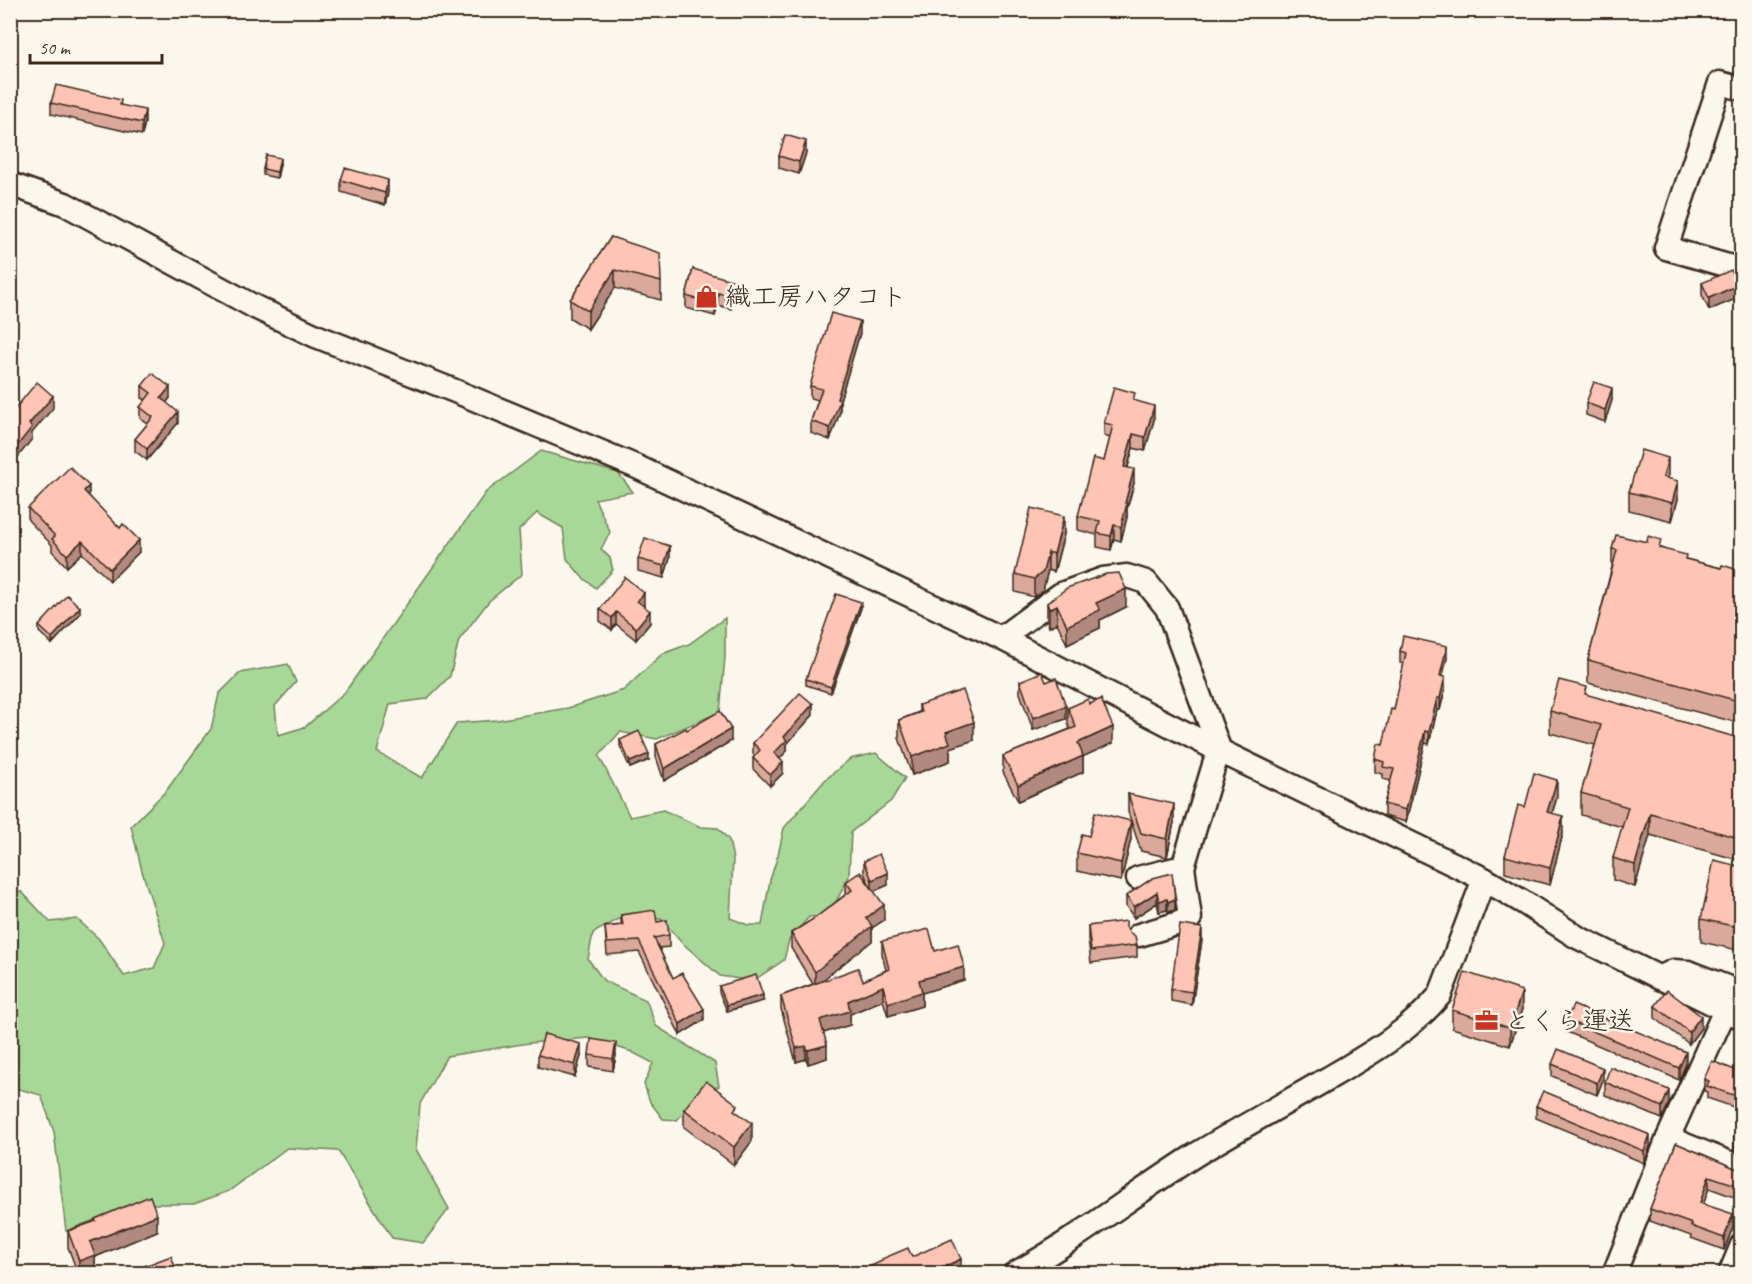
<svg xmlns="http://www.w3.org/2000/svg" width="1752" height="1284" viewBox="0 0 1752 1284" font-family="Caveat,'Klee One',sans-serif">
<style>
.green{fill:#a8d898;stroke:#72815b;stroke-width:1.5}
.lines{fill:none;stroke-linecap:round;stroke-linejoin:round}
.minor-casing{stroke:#3b2a1e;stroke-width:27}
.minor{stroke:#fbf7ec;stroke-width:22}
.wall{fill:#daa99c;stroke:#3b2a1e;stroke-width:1.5}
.shaded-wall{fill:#b2897f;stroke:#3b2a1e;stroke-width:1.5}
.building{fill:#fec4b5;stroke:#3b2a1e;stroke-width:1.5}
.labels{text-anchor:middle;stroke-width:5;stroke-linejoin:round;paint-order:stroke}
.poi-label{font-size:26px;fill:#3b2a1e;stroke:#fbf7ec;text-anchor:start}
</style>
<rect width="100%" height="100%" fill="#fbf7ec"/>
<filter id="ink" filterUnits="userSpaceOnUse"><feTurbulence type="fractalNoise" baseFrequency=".0167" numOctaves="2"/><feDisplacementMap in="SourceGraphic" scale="12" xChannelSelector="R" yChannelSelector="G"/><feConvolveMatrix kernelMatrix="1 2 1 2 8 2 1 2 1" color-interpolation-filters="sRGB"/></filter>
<g filter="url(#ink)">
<path class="green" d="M 541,451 L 618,473 L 633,492 L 595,499 L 610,532 L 601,549 L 610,558 L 613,570 L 596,588 L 582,577 L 567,559 L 563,528 L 537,513 L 519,530 L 522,574 L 489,601 L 459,640 L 450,676 L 427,699 L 390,704 L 377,752 L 422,778 L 457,723 L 497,720 L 568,708 L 624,690 L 662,654 L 689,644 L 725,618 L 725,657 L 720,712 L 657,739 L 620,732 L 599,756 L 630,817 L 663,810 L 701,827 L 718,828 L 729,840 L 733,859 L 730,918 L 748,925 L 762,925 L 770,880 L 778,855 L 784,828 L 825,780 L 850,759 L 876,753 L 905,778 L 891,801 L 851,832 L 849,876 L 829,916 L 809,917 L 789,940 L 784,960 L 753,981 L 720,976 L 681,942 L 661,919 L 621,918 L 593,933 L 588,959 L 604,981 L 646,1000 L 656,1026 L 715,1063 L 719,1086 L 689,1107 L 677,1120 L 663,1119 L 650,1102 L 644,1084 L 653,1063 L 632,1052 L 589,1038 L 529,1043 L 447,1056 L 420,1104 L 416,1149 L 449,1209 L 423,1243 L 392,1238 L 338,1151 L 287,1148 L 229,1191 L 194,1204 L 135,1204 L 66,1231 L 54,1132 L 41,1095 L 19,1089 L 11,1089 L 11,891 L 22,892 L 50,922 L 77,919 L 99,939 L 124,976 L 154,968 L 165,943 L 142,871 L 131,826 L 166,791 L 211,729 L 219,694 L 240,673 L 288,664 L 296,682 L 275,706 L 278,735 L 305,727 L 345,692 L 486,492 Z"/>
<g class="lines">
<defs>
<g id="minor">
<path d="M 1742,89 L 1720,83 L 1666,248 L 1742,270"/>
<path d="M 10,184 L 65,204 L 255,307 L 316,336 L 455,391 L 637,467 L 1001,638 L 1220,751 L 1484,879 L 1523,902 L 1577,937 L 1742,1018"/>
<path d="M 1001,638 L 1061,594 L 1103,579 L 1127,576 L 1146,582 L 1167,608 L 1220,751 L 1214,765 L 1183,867 L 1138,878"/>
<path d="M 1139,935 L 1176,924 L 1190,918 L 1183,867"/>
<path d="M 1659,978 L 1674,971 L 1688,972 L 1742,993"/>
<path d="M 1668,1138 L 1742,1168"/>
<path d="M 1014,1274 C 1078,1239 1135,1193 1197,1154 C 1240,1128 1284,1104 1327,1079 C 1368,1055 1409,1032 1440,995 L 1484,879"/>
<path d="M 1614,1274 L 1668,1138 L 1725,1010"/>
<path d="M 1730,1274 L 1742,1245"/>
</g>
</defs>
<use href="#minor" class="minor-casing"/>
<use href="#minor" class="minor"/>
</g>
<g class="wall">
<path d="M 51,103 L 121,105 L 145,122 L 142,135 L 51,114 Z"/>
<path d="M 806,153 L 799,174 L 779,168 L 779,156 Z"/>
<path d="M 280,164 L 277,178 L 263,175 L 263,169 Z"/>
<path d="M 341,180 L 388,192 L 385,205 L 341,192 Z"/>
<path d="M 611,237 L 661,282 L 661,300 L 615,288 L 588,329 L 570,318 L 570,300 Z"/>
<path d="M 693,269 L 735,293 L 731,309 L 718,305 L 715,316 L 686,308 L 686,296 Z"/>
<path d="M 1702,283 L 1738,298 L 1709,310 L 1702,295 Z"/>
<path d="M 860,333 L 840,400 L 840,412 L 830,440 L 811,433 L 811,421 L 818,400 L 810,398 L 810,386 Z"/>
<path d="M 142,386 L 170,398 L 166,403 L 178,423 L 147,460 L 135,451 L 135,439 L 148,424 L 140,418 L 140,407 L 146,400 L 142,398 Z"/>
<path d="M 1612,400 L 1605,422 L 1586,415 L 1586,403 Z"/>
<path d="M 1135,401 L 1154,420 L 1145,451 L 1133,448 L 1128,467 L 1134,483 L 1127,509 L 1127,517 L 1121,541 L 1114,539 L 1111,550 L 1097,547 L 1097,535 L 1078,530 L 1078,516 L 1104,461 L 1110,438 L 1104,436 L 1104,423 Z"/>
<path d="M 1668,476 L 1668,478 L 1678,499 L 1672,521 L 1629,510 L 1629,492 Z"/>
<path d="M 89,496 L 139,552 L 110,581 L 82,553 L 67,567 L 52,551 L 52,545 L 28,520 L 28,508 Z"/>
<path d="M 1064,534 L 1054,572 L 1048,570 L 1043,590 L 1034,597 L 1015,592 L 1015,574 Z"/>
<path d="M 1647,542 L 1686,559 L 1721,568 L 1742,571 L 1742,724 L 1588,683 L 1588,660 L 1612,567 L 1612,549 Z"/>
<path d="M 670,558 L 664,578 L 638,571 L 638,559 Z"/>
<path d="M 1047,603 L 1126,607 L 1100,620 L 1100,628 L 1067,644 L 1057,623 L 1049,627 L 1047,621 Z"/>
<path d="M 644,605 L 650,623 L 636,640 L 616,624 L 612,630 L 600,621 L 600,609 Z"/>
<path d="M 861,608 L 831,693 L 806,685 L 806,679 Z"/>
<path d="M 80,614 L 52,644 L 39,632 L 39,626 Z"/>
<path d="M 1400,651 L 1447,658 L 1442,677 L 1445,689 L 1440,710 L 1437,710 L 1429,744 L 1425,743 L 1406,822 L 1384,816 L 1384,804 L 1391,781 L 1383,779 L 1383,774 L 1375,772 L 1375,759 L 1383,745 L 1394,710 L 1404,664 L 1400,663 Z"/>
<path d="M 1020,681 L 1046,682 L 1066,719 L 1033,730 L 1020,693 Z"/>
<path d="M 1587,695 L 1742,739 L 1742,861 L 1650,835 L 1635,887 L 1613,880 L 1613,858 L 1622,827 L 1581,815 L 1581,793 L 1595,745 L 1550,733 L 1550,711 Z"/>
<path d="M 919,705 L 974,740 L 950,748 L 950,761 L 912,775 L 899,738 L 899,720 L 919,712 Z"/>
<path d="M 1068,708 L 1113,743 L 1083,756 L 1083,772 L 1018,801 L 1003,772 L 1003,756 L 1070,729 L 1068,724 Z"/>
<path d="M 813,715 L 787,744 L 787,751 L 779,759 L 783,773 L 770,786 L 753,769 L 753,758 L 755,756 L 753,754 L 753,743 Z"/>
<path d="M 687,730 L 731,741 L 664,781 L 656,757 L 656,744 Z"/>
<path d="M 620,740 L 649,760 L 630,768 L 620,746 Z"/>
<path d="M 1128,794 L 1174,822 L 1167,857 L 1141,851 L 1128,812 Z"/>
<path d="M 1557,797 L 1552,814 L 1563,833 L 1550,885 L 1505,873 L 1505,856 L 1525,807 Z"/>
<path d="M 1089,836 L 1131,839 L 1121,881 L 1077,871 L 1077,853 Z"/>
<path d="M 864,861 L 888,885 L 874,891 L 884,920 L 872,928 L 872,941 L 821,981 L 863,981 L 886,970 L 882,954 L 882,941 L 935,951 L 964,980 L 922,993 L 922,1006 L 888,1016 L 883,1000 L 850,1014 L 850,1025 L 823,1033 L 827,1058 L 808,1064 L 806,1059 L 796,1062 L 781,1009 L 781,996 L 813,984 L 791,948 L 791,933 L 815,918 L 846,894 L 846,882 L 869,884 L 864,873 Z"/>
<path d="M 1742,867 L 1742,970 L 1738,969 L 1738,950 L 1701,942 L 1701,919 Z"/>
<path d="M 1153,878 L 1175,910 L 1168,912 L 1167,910 L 1159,912 L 1157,903 L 1134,918 L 1126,906 L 1126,896 Z"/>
<path d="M 621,915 L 657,922 L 669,935 L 669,947 L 659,948 L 673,978 L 704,1020 L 680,1035 L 639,952 L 607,955 L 605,927 L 621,925 Z"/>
<path d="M 1088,926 L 1126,927 L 1137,945 L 1137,957 L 1091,963 L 1088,939 Z"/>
<path d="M 1202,940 L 1192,1005 L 1171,1001 L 1171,989 Z"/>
<path d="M 719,986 L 763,1001 L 727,1011 L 719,992 Z"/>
<path d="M 1655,1006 L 1701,1028 L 1689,1044 L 1655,1018 Z"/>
<path d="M 1522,1009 L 1510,1046 L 1452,1028 L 1452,1010 Z"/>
<path d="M 1567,1020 L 1686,1064 L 1679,1080 L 1567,1032 Z"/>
<path d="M 538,1055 L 581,1056 L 575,1077 L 538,1067 Z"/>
<path d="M 589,1055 L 616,1055 L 613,1071 L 589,1067 Z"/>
<path d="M 1552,1064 L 1603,1080 L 1597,1095 L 1552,1076 Z"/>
<path d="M 1740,1074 L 1742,1074 L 1742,1110 L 1707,1098 L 1707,1092 L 1704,1091 L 1704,1079 Z"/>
<path d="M 1605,1082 L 1669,1103 L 1662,1119 L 1605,1095 Z"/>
<path d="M 1536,1106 L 1650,1147 L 1644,1163 L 1536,1118 Z"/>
<path d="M 684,1109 L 752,1141 L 734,1165 L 684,1127 Z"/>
<path d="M 1742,1116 L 1742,1154 L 1734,1150 L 1734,1138 Z"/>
<path d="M 1676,1143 L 1737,1169 L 1742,1169 L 1742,1200 L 1709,1188 L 1703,1204 L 1733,1227 L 1724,1250 L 1691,1238 L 1691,1236 L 1650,1221 L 1650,1209 Z"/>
<path d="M 95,1219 L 157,1231 L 95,1257 L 95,1272 L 91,1274 L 78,1274 L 68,1247 L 68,1231 L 95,1221 Z"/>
</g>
<g class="shaded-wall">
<path d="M 145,110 L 145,122 L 142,135 L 142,123 Z"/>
<path d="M 806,141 L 806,153 L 799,174 L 799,162 Z"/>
<path d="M 280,158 L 280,164 L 277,178 L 277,172 Z"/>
<path d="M 388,180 L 388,192 L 385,205 L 385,193 Z"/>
<path d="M 615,270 L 615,288 L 588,329 L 588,311 Z"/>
<path d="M 735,281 L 735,293 L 731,309 L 731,296 Z"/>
<path d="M 1738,285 L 1738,298 L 1709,310 L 1709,298 Z"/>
<path d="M 718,293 L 718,305 L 715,316 L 715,304 Z"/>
<path d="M 860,321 L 860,333 L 840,400 L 840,412 L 830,440 L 830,428 L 837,399 Z"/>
<path d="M 170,387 L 170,398 L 161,410 L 161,398 Z"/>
<path d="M 1612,388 L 1612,400 L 1605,422 L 1605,410 Z"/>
<path d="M 53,396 L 53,408 L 32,433 L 32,439 L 10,467 L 10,455 L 29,424 Z"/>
<path d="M 1154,406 L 1154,420 L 1145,451 L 1145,437 Z"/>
<path d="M 178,412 L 178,423 L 147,460 L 147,449 Z"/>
<path d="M 1133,434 L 1133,448 L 1124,480 L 1124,467 Z"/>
<path d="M 1668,458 L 1668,476 L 1663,495 L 1663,477 Z"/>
<path d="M 1134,469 L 1134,483 L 1127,509 L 1127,517 L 1121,541 L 1121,527 L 1125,503 Z"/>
<path d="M 1678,481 L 1678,499 L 1672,521 L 1672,503 Z"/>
<path d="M 89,486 L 89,498 L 84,491 Z"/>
<path d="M 1064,516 L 1064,534 L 1054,572 L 1054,554 Z"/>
<path d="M 1114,525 L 1114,539 L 1111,550 L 1111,536 Z"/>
<path d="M 139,540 L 139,552 L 110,581 L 110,569 Z"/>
<path d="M 82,541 L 82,553 L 67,567 L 67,555 Z"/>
<path d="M 670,546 L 670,558 L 664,578 L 664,566 Z"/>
<path d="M 1048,552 L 1048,570 L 1043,590 L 1034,597 L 1034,579 Z"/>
<path d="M 1126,589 L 1126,607 L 1100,620 L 1100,628 L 1067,644 L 1067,626 L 1096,603 Z"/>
<path d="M 644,593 L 644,605 L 637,613 L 637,601 Z"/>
<path d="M 861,602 L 861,608 L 831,693 L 831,687 Z"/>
<path d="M 1057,605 L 1057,623 L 1049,627 L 1049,609 Z"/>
<path d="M 80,607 L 80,614 L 52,644 L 52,638 Z"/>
<path d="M 650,611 L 650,623 L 636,640 L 636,628 Z"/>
<path d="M 616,612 L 616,624 L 612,630 L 612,618 Z"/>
<path d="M 1447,646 L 1447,658 L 1440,688 L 1440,676 Z"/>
<path d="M 1445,677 L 1445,689 L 1440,710 L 1440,698 Z"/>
<path d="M 1437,698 L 1437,710 L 1429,744 L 1429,732 Z"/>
<path d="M 813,704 L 813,715 L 787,744 L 787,751 L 774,764 L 774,753 L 784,737 Z"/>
<path d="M 1066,706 L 1066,719 L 1033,730 L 1033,718 Z"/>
<path d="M 974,722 L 974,740 L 950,748 L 950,761 L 912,775 L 912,757 L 946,732 Z"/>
<path d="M 1113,727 L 1113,743 L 1078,759 L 1078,743 Z"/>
<path d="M 731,729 L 731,741 L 664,781 L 664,769 Z"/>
<path d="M 1425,731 L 1425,743 L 1406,822 L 1406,810 Z"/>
<path d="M 649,754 L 649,760 L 630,768 L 630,762 Z"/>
<path d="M 1083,756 L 1083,772 L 1018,801 L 1018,785 Z"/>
<path d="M 783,762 L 783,773 L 770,786 L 770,775 Z"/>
<path d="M 1557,780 L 1557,797 L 1547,830 L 1547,812 Z"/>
<path d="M 1174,804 L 1174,822 L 1167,857 L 1167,839 Z"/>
<path d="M 1650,813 L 1650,835 L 1635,887 L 1635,865 Z"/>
<path d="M 1563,816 L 1563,833 L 1550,885 L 1550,868 Z"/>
<path d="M 1131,821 L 1131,839 L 1121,881 L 1121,863 Z"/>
<path d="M 888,873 L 888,885 L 872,892 L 872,880 Z"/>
<path d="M 1157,892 L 1157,903 L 1134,918 L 1134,907 Z"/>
<path d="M 1167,899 L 1167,910 L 1159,912 L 1159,901 Z"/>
<path d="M 1175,899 L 1175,910 L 1168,912 L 1168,902 Z"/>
<path d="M 884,905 L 884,920 L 872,928 L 872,941 L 815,986 L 815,972 L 866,918 Z"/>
<path d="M 1202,928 L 1202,940 L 1192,1005 L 1192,992 Z"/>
<path d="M 964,967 L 964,980 L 922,993 L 922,1006 L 888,1016 L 888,1003 L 919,980 Z"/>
<path d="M 883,986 L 883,1000 L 850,1014 L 850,1025 L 820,1034 L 820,1020 L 848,1001 Z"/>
<path d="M 1522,991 L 1522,1009 L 1510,1046 L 1510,1028 Z"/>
<path d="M 763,995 L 763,1001 L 727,1011 L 727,1005 Z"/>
<path d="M 704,1009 L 704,1020 L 680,1035 L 680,1024 Z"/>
<path d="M 1701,1016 L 1701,1028 L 1689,1044 L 1689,1032 Z"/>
<path d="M 616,1043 L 616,1055 L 613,1071 L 613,1059 Z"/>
<path d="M 581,1044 L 581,1056 L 575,1077 L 575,1065 Z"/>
<path d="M 827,1045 L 827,1058 L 808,1064 L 808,1050 Z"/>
<path d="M 806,1046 L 806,1059 L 796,1062 L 796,1048 Z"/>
<path d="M 1686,1052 L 1686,1064 L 1679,1080 L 1679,1068 Z"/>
<path d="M 1603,1068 L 1603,1080 L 1597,1095 L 1597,1083 Z"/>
<path d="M 1669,1090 L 1669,1103 L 1662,1119 L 1662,1107 Z"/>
<path d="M 752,1123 L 752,1141 L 734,1165 L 734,1147 Z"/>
<path d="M 1650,1135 L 1650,1147 L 1644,1163 L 1644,1151 Z"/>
<path d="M 1709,1176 L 1709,1188 L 1700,1215 L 1700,1203 Z"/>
<path d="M 1733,1214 L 1733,1227 L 1724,1250 L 1724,1238 Z"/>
<path d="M 157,1215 L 157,1231 L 95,1257 L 95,1272 L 91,1274 L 79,1274 L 79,1261 L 90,1242 Z"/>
<path d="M 961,1259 L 961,1271 L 956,1274 L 930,1274 Z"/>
<path d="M 928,1267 L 928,1274 L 912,1274 Z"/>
</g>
<g class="building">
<path d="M 56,85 L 121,100 L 120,105 L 145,110 L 142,123 L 51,103 Z"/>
<path d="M 785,135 L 806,141 L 799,162 L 779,156 Z"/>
<path d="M 266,155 L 280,158 L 277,172 L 263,169 Z"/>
<path d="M 345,168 L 388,180 L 385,193 L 341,180 Z"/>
<path d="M 611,237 L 660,253 L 661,282 L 615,270 L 588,311 L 570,300 Z"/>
<path d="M 693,269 L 735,281 L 731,296 L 718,293 L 715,304 L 686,296 Z"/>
<path d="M 1731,270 L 1738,285 L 1709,298 L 1702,283 Z"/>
<path d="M 831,313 L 860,321 L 837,399 L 840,400 L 830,428 L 811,421 L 822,389 L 810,386 Z"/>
<path d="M 152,373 L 170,387 L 161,398 L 178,412 L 147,449 L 135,439 L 153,417 L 140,407 L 151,393 L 142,386 Z"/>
<path d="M 37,382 L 53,396 L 29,424 L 32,427 L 10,455 L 10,407 L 14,410 Z"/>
<path d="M 1594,382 L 1612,388 L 1605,410 L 1586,403 Z"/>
<path d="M 1114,387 L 1135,393 L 1133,400 L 1154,406 L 1145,437 L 1133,434 L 1124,467 L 1134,469 L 1125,503 L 1127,503 L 1121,527 L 1114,525 L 1111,536 L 1097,533 L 1100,521 L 1078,516 L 1093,458 L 1104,461 L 1113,425 L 1104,423 Z"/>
<path d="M 1641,450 L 1668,458 L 1663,477 L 1678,481 L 1672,503 L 1629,492 Z"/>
<path d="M 70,467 L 89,486 L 84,491 L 120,528 L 123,524 L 139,540 L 110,569 L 82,541 L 67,555 L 52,539 L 55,536 L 28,508 Z"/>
<path d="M 1031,508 L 1064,516 L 1054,554 L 1048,552 L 1043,572 L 1034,579 L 1015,574 Z"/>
<path d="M 1616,535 L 1647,542 L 1648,536 L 1661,540 L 1659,548 L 1686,555 L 1685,559 L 1721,568 L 1722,565 L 1742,571 L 1742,702 L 1588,660 L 1617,550 L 1612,549 Z"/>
<path d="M 645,538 L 670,546 L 664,566 L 638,559 Z"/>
<path d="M 1119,573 L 1126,589 L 1096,603 L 1100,610 L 1067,626 L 1057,605 L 1049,609 L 1047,603 L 1067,588 L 1106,574 Z"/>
<path d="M 625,577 L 644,593 L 637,601 L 650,611 L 636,628 L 616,612 L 612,618 L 600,609 Z"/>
<path d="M 836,594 L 861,602 L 831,687 L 806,679 Z"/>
<path d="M 67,595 L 80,607 L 52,638 L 39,626 Z"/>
<path d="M 1403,636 L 1447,646 L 1440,676 L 1445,677 L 1440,698 L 1437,698 L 1429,732 L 1425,731 L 1406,810 L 1384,804 L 1394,769 L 1383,767 L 1384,762 L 1375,759 L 1378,744 L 1383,745 L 1391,709 L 1394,710 L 1406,653 L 1400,651 Z"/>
<path d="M 1042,672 L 1046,682 L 1056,678 L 1066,706 L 1033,718 L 1020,681 Z"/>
<path d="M 1559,680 L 1587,687 L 1585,694 L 1742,739 L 1742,839 L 1650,813 L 1635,865 L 1613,858 L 1628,807 L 1581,793 L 1601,725 L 1550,711 Z"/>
<path d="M 963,690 L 974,722 L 946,732 L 950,743 L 912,757 L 899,720 L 921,712 L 919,705 Z"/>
<path d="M 800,693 L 813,704 L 784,737 L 787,740 L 774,753 L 783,762 L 770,775 L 753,758 L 760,750 L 753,743 Z"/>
<path d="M 1088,699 L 1090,704 L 1101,699 L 1113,727 L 1078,743 L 1083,756 L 1018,785 L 1003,756 L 1076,727 L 1068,708 Z"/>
<path d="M 720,711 L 731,729 L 664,769 L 656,744 L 686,728 L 687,730 Z"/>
<path d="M 639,731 L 649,754 L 630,762 L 620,740 Z"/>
<path d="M 1534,773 L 1557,780 L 1547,812 L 1563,816 L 1550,868 L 1505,856 L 1518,805 L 1525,807 Z"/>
<path d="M 1128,794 L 1174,804 L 1167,839 L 1141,833 Z"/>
<path d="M 1095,812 L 1131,821 L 1121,863 L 1077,853 L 1082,834 L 1089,836 Z"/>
<path d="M 879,854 L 888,873 L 872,880 L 864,861 Z"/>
<path d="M 1714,860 L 1742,867 L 1742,928 L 1701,919 Z"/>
<path d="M 860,872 L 884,905 L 866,918 L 872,926 L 815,972 L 791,933 L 815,918 L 852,890 L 846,882 Z"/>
<path d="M 1172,873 L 1175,899 L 1168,902 L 1167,899 L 1159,901 L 1157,892 L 1134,907 L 1126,896 L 1153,878 Z"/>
<path d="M 655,910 L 657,922 L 667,920 L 669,935 L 654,938 L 673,978 L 682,973 L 704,1009 L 680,1024 L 639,941 L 607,943 L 605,927 L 623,925 L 621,915 Z"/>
<path d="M 1126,921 L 1126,927 L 1129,932 L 1135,936 L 1137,945 L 1091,951 L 1088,926 Z"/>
<path d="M 1180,925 L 1202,928 L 1192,992 L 1171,989 Z"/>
<path d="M 929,929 L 935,951 L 958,944 L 964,967 L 919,980 L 922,992 L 888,1003 L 883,986 L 848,1001 L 850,1011 L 820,1020 L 827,1045 L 808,1050 L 806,1046 L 796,1048 L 781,996 L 858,968 L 863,981 L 889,969 L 882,941 Z"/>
<path d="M 1742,929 L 1742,947 L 1738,946 Z"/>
<path d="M 1465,972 L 1522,991 L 1510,1028 L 1452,1010 Z"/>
<path d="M 756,975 L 763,995 L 727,1005 L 719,986 Z"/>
<path d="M 1667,990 L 1701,1016 L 1689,1032 L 1655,1006 Z"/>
<path d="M 1573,1005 L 1686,1052 L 1679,1068 L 1567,1020 Z"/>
<path d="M 544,1034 L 581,1044 L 575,1065 L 538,1055 Z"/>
<path d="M 591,1039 L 616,1043 L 613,1059 L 589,1055 Z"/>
<path d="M 1558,1049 L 1603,1068 L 1597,1083 L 1552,1064 Z"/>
<path d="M 1712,1061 L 1740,1072 L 1740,1074 L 1742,1074 L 1742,1098 L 1707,1086 L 1709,1081 L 1704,1079 Z"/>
<path d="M 1610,1067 L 1669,1090 L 1662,1107 L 1605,1082 Z"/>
<path d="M 706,1081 L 738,1105 L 734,1110 L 752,1123 L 734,1147 L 684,1109 Z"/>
<path d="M 1543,1091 L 1650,1135 L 1644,1151 L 1536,1106 Z"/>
<path d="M 1742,1116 L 1742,1142 L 1734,1138 Z"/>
<path d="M 1676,1143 L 1737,1169 L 1742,1169 L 1742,1187 L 1709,1176 L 1700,1203 L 1733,1214 L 1724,1238 L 1691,1226 L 1692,1224 L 1650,1209 Z"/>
<path d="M 150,1196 L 157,1215 L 90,1242 L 95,1255 L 79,1261 L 68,1231 L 96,1221 L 95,1219 Z"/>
<path d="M 952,1239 L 961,1259 L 930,1273 L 928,1267 L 912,1274 L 854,1274 L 882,1261 L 882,1259 L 908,1248 L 912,1257 Z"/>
<path d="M 171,1256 L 178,1274 L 141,1274 L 139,1268 Z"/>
</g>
</g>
<defs>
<symbol id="shop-bare" viewBox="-9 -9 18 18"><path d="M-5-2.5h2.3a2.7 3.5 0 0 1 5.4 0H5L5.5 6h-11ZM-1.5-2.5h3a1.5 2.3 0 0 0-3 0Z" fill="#c8321e" stroke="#fbf7ec" stroke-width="2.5" paint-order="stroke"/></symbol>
<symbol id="office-bare" viewBox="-9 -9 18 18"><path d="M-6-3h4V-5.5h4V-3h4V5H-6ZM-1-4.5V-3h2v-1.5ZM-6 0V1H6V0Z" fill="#c8321e" stroke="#fbf7ec" stroke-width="2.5" paint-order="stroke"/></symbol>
</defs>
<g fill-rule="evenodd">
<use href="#shop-bare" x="690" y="280" width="33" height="33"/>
<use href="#office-bare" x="1470" y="1004" width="33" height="33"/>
</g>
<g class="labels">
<g class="poi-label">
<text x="725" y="305">織工房ハタコト</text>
<text x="1504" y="1029">とくら運送</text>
</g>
</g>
<rect width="1752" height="1284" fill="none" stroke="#fbf7ec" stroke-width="36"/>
<rect x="18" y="18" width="1716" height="1248" fill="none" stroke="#3b2a1e" stroke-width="2" filter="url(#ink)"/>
<path d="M30 54v9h132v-9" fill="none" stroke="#3b2a1e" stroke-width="3"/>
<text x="39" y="54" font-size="18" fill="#3b2a1e" stroke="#fbf7ec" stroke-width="4.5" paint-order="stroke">50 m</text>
</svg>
